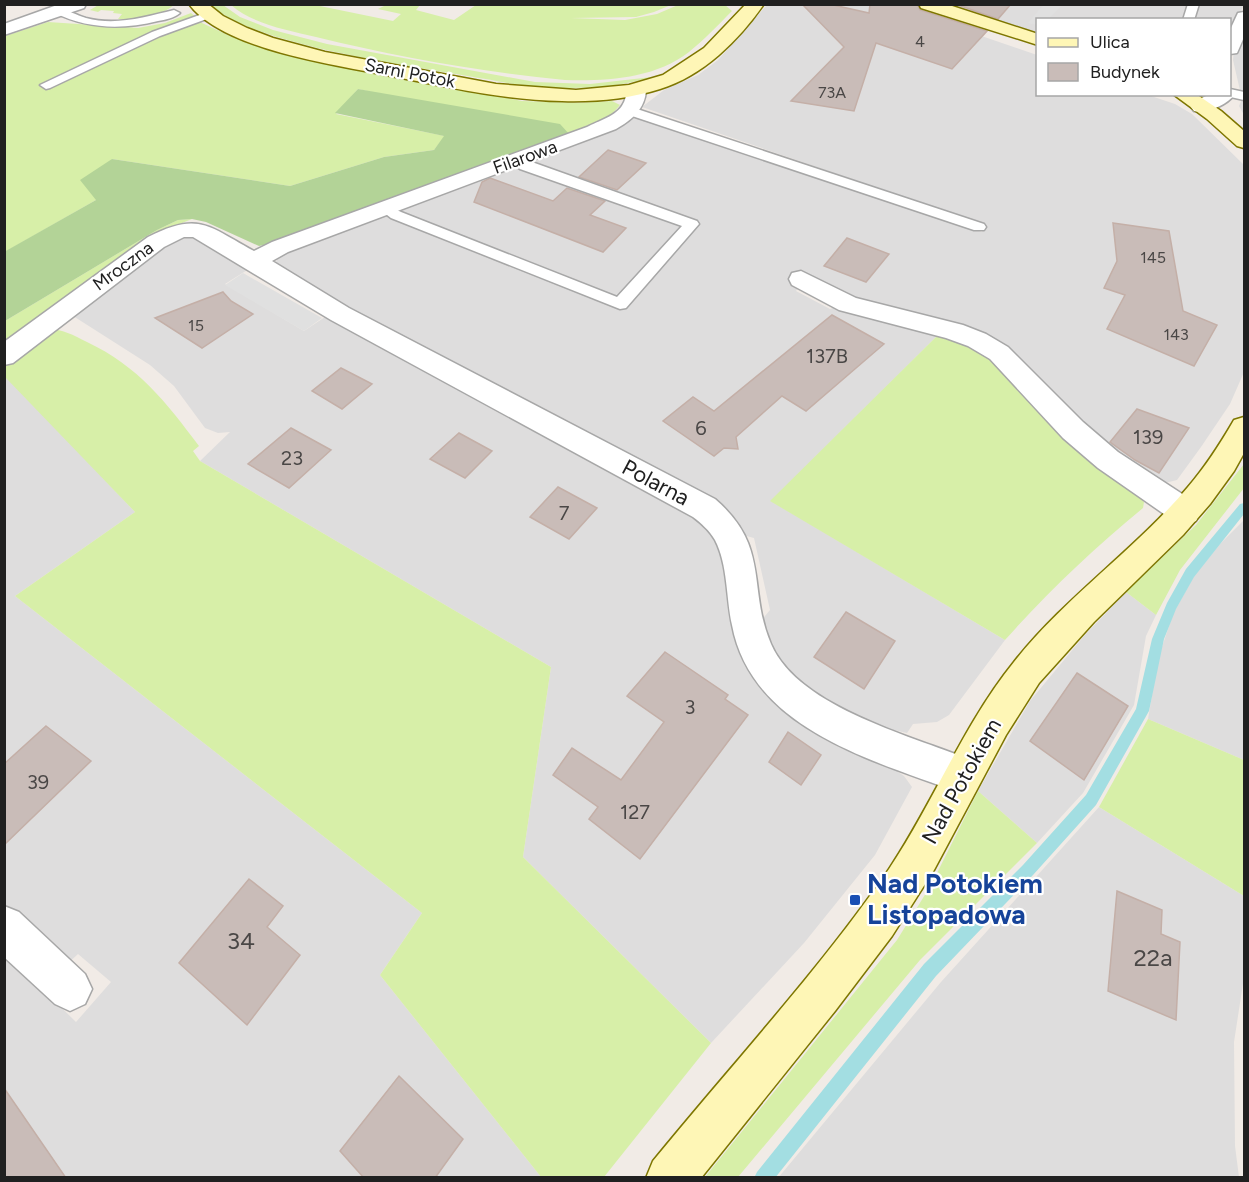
<svg xmlns="http://www.w3.org/2000/svg" width="1249" height="1182" viewBox="0 0 1249 1182" font-family="Figtree,sans-serif">
<style>
.residential{fill:#dedddd}
.grass{fill:#d7efa8}
.forest{fill:#b3d397}
.parking{fill:#e0e0e0}
.lines{fill:none;stroke-linecap:round;stroke-linejoin:round}
.stream{fill:#a3dee2;fill-rule:evenodd}
.building{fill:#c9bcb8;stroke:#c4afa7;stroke-width:1.5}
.lane-casing{stroke:#a7a7a7;stroke-width:3}
.street-casing{stroke:#a7a7a7;stroke-width:3}
.secondary-casing{stroke:#7e7600;stroke-width:3}
.lane{fill:#fff;fill-rule:evenodd}
.street{fill:#fff;fill-rule:evenodd}
.secondary{fill:#fef6b6;fill-rule:evenodd}
.transit-dot{fill:#1a4fb4;stroke:#fff;stroke-width:2}
.labels{text-anchor:middle;stroke-width:4.5;stroke-linejoin:round;paint-order:stroke}
.far-number-label{font-size:16px;fill:#4a4746}
.far-street-label{font-size:18px;fill:#202020;stroke:#fff}
.number-label{font-size:20px;fill:#4a4746}
.street-label{font-size:22px;fill:#202020;stroke:#fff}
.near-number-label{font-size:24px;fill:#4a4746}
.near-transit-label{font-size:27px;font-weight:bold;fill:#164399;stroke:#fff;text-anchor:start}
</style>
<rect width="100%" height="100%" fill="#f1ebe6"/>
<g class="residential">
<path d="M 1244,4 L 1230,38 L 1230,20 L 1038,20 L 1037,35 L 941,5 Z"/>
<path d="M 767,5 L 891,5 L 1037,55 L 1038,94 L 1148,95 L 1175,104 L 1192,114 L 1244,165 L 1244,372 L 1230,404 L 1201,447 L 1177,480 L 1165,483 L 1153,480 L 1129,467 L 1095,443 L 1075,426 L 1018,365 L 1002,351 L 979,337 L 953,328 L 849,301 L 801,274 L 795,279 L 801,284 L 796,291 L 830,309 L 838,306 L 846,306 L 941,332 L 771,501 L 1005,640 L 949,715 L 937,722 L 913,724 L 907,733 L 860,722 L 824,706 L 789,682 L 775,668 L 765,648 L 759,623 L 770,610 L 754,538 L 739,534 L 730,520 L 711,504 L 349,308 L 280,270 L 276,262 L 279,255 L 288,249 L 536,161 L 588,140 L 628,120 L 637,118 L 646,119 L 794,167 L 982,232 L 986,225 L 642,107 L 664,90 L 698,75 L 718,60 Z"/>
<path d="M 1244,25 L 1244,115 L 1239,106 L 1242,99 L 1233,60 L 1234,48 Z"/>
<path d="M 198,235 L 252,267 L 225,284 L 304,331 L 325,317 L 492,402 L 699,513 L 722,540 L 740,625 L 878,758 L 904,776 L 912,787 L 875,855 L 804,943 L 711,1043 L 523,857 L 551,667 L 200,461 L 230,432 L 218,433 L 205,428 L 174,386 L 150,365 L 70,314 L 176,236 Z"/>
<path d="M 6,376 L 135,512 L 15,596 L 422,913 L 380,975 L 541,1177 L 5,1177 L 4,951 L 76,1022 L 111,982 L 78,954 L 64,967 L 5,911 Z"/>
<path d="M 1244,520 L 1244,760 L 1148,719 L 1158,659 L 1173,614 L 1194,576 L 1221,543 Z"/>
<path d="M 1126,592 L 1156,615 L 1146,636 L 1134,705 L 1083,793 L 1037,843 L 978,791 L 1030,701 L 1084,636 Z"/>
<path d="M 1099,807 L 1244,896 L 1244,977 L 1234,1042 L 1235,1146 L 1239,1177 L 778,1178 L 941,982 Z"/>
</g>
<g class="grass">
<path d="M 100,4 L 174,5 C 159,17 137,20 118,19 L 122,14 L 113,13 L 114,11 L 101,10 L 98,12 L 90,10 Z"/>
<path d="M 212,5 L 223,5 L 240,17 L 273,30 L 327,44 L 535,82 L 590,84 L 652,77 C 605,91 555,90 507,83 C 442,70 253,48 212,5 Z"/>
<path d="M 231,5 L 315,5 L 393,21 L 401,14 L 378,9 L 386,5 L 420,5 L 416,10 L 454,20 L 476,5 L 671,5 L 654,12 L 636,17 L 571,18 L 625,20 L 657,14 L 678,5 L 725,5 L 732,11 C 718,25 704,40 689,52 C 654,79 607,81 565,80 C 482,72 397,57 316,37 C 287,30 253,24 231,5 Z"/>
<path d="M 191,13 L 202,23 L 230,36 L 264,48 L 332,65 L 522,101 L 578,103 L 612,101 L 620,105 L 611,115 L 570,135 L 358,89 L 336,114 L 445,136 L 434,150 L 384,157 L 290,186 L 112,159 L 96,200 L 5,252 L 5,36 L 48,22 L 138,28 L 165,23 Z"/>
<path d="M 192,219 L 172,227 L 134,251 L 5,350 L 5,321 L 157,230 L 178,220 Z"/>
<path d="M 47,329 C 63,329 73,335 87,342 C 138,366 166,402 199,446 L 193,451 L 200,461 L 551,667 L 523,857 L 711,1043 L 604,1177 L 541,1177 L 380,975 L 422,913 L 15,596 L 135,512 L 5,377 L 5,363 Z"/>
<path d="M 941,332 L 975,342 L 1144,502 L 1143,508 C 1094,548 1047,593 1005,640 L 770,501 Z"/>
<path d="M 1244,464 L 1244,488 L 1180,570 L 1156,615 L 1126,592 L 1196,525 Z"/>
<path d="M 1148,719 L 1244,760 L 1244,896 L 1099,807 Z"/>
<path d="M 978,791 L 1037,843 L 920,960 L 738,1177 L 705,1177 L 897,940 L 931,885 Z"/>
</g>
<path class="forest" d="M 358,89 L 560,124 L 570,135 L 277,242 L 259,246 L 206,222 L 192,219 L 178,220 L 157,230 L 5,321 L 4,252 L 96,200 L 80,180 L 112,159 L 290,186 L 384,157 L 434,150 L 444,136 L 335,113 Z"/>
<g class="parking">
<path d="M 1043,5 L 1062,5 L 1049,19 L 1038,20 L 1037,25 L 1028,23 Z"/>
<path d="M 243,273 L 322,318 L 304,331 L 225,285 Z"/>
</g>
<g class="lines">
<path class="stream" d="M 1244,503 L 1244,514 L 1194,577 L 1176,609 L 1164,639 L 1149,711 L 1096,805 L 1033,875 L 936,976 L 775,1178 L 754,1178 L 757,1172 L 924,964 L 1023,865 L 1086,795 L 1136,709 L 1152,639 L 1167,603 L 1186,569 L 1240,504 Z"/>
</g>
<g class="building">
<path d="M 802,4 L 829,4 L 869,13 L 870,4 L 917,4 L 920,10 L 987,31 L 952,69 L 876,43 L 854,111 L 791,101 L 844,47 Z"/>
<path d="M 955,4 L 1011,4 L 998,19 Z"/>
<path d="M 608,150 L 646,163 L 617,190 L 579,177 Z"/>
<path d="M 490,178 L 553,201 L 567,188 L 605,201 L 590,215 L 626,228 L 603,252 L 474,202 L 482,182 Z"/>
<path d="M 1113,223 L 1169,231 L 1183,311 L 1217,325 L 1194,366 L 1107,329 L 1125,295 L 1104,288 L 1117,261 Z"/>
<path d="M 847,238 L 889,254 L 866,282 L 824,266 Z"/>
<path d="M 223,292 L 231,301 L 253,314 L 202,348 L 155,318 Z"/>
<path d="M 832,315 L 884,344 L 806,411 L 782,396 L 736,437 L 738,449 L 724,448 L 714,456 L 663,421 L 693,397 L 714,411 Z"/>
<path d="M 341,368 L 372,384 L 342,409 L 312,391 Z"/>
<path d="M 1137,409 L 1189,428 L 1159,473 L 1135,460 L 1110,442 Z"/>
<path d="M 291,428 L 331,450 L 289,488 L 248,464 Z"/>
<path d="M 459,433 L 492,451 L 465,478 L 430,459 Z"/>
<path d="M 558,487 L 597,508 L 569,539 L 530,517 Z"/>
<path d="M 846,612 L 895,641 L 864,689 L 814,657 Z"/>
<path d="M 665,652 L 728,695 L 725,699 L 748,715 L 640,859 L 589,819 L 598,807 L 553,775 L 572,748 L 621,780 L 664,722 L 627,696 Z"/>
<path d="M 1077,673 L 1128,706 L 1084,780 L 1030,741 Z"/>
<path d="M 46,726 L 91,761 L 4,845 L 4,764 Z"/>
<path d="M 788,732 L 821,755 L 801,785 L 769,762 Z"/>
<path d="M 249,879 L 283,906 L 267,927 L 300,955 L 247,1025 L 179,963 Z"/>
<path d="M 1117,891 L 1162,910 L 1161,934 L 1180,942 L 1176,1020 L 1108,991 Z"/>
<path d="M 399,1076 L 463,1139 L 435,1178 L 364,1178 L 340,1151 Z"/>
<path d="M 4,1088 L 66,1178 L 4,1178 Z"/>
</g>
<g class="lines">
<defs>
<g id="lane">
<path d="M 1188,4 L 1199,4 L 1194,20 L 1183,20 Z"/>
<path d="M 59,8 C 68,10 76,15 86,18 C 116,26 145,17 174,10 L 180,13 C 174,18 165,20 158,21 C 122,30 88,29 55,13 L 55,9 Z"/>
<path d="M 208,12 L 212,13 L 212,17 L 160,36 L 50,88 L 46,89 L 40,85 L 152,32 Z"/>
<path d="M 1230,89 L 1244,92 L 1244,100 L 1226,96 L 1230,94 Z"/>
<path d="M 631,107 L 984,224 L 986,227 L 984,230 L 974,230 L 626,114 L 625,111 Z"/>
<path d="M 515,156 L 697,221 L 699,224 L 626,308 L 620,309 L 391,218 L 378,208 L 385,204 L 401,212 L 617,297 L 682,226 L 520,169 L 508,160 Z"/>
</g>
<g id="street">
<path d="M 60,4 L 86,4 L 84,8 L 4,35 L 4,24 Z"/>
<path d="M 1244,12 L 1244,37 L 1237,53 L 1230,54 L 1230,30 L 1238,13 Z"/>
<path d="M 636,84 L 643,86 L 646,90 C 645,109 632,120 616,129 L 288,252 L 272,261 L 349,308 L 715,499 C 771,547 747,588 771,644 C 799,709 917,737 976,762 L 982,775 L 976,788 L 963,794 C 876,761 752,731 732,625 C 726,598 728,565 715,540 C 710,531 701,523 693,517 L 331,320 L 193,237 L 184,237 L 164,247 L 13,363 L 4,365 L 4,342 L 148,237 C 199,211 208,226 254,251 L 272,242 L 587,127 C 598,121 617,116 623,104 C 627,98 625,92 629,86 Z"/>
<path d="M 1230,89 L 1235,94 C 1227,105 1207,114 1194,111 L 1191,107 C 1200,94 1215,94 1230,94 Z"/>
<path d="M 801,271 L 856,298 L 963,325 L 986,334 L 1008,347 L 1083,422 L 1118,452 L 1196,503 L 1200,512 L 1196,521 L 1185,524 L 1174,521 L 1098,468 L 1063,438 L 990,359 L 968,346 L 946,338 L 839,310 L 792,285 L 789,279 L 792,273 Z"/>
<path d="M 4,906 L 19,912 L 85,974 L 92,989 L 85,1004 L 70,1011 L 55,1004 L 4,957 Z"/>
</g>
<g id="secondary">
<path d="M 189,4 L 208,4 L 223,16 L 247,28 L 273,38 L 325,52 L 496,84 L 576,90 L 629,85 L 663,75 L 704,48 L 746,4 L 764,4 C 739,40 703,76 660,89 C 629,99 595,102 562,101 C 504,100 448,87 391,76 C 337,65 223,50 189,4 Z"/>
<path d="M 919,4 L 946,4 L 1038,34 L 1038,45 L 921,8 Z"/>
<path d="M 1173,94 L 1196,94 L 1221,111 L 1244,131 L 1244,148 L 1237,146 L 1207,119 Z"/>
<path d="M 1244,417 L 1244,453 L 1234,471 L 1210,504 L 1183,535 L 1094,622 L 1039,683 L 1006,735 L 934,870 L 892,936 L 835,1011 L 701,1178 L 646,1178 L 653,1161 C 732,1064 818,972 889,869 C 934,802 963,725 1014,662 C 1065,597 1135,550 1188,487 C 1206,466 1220,444 1234,420 Z"/>
</g>
</defs>
<use href="#lane" class="lane-casing"/>
<use href="#street" class="street-casing"/>
<use href="#secondary" class="secondary-casing"/>
<use href="#lane" class="lane"/>
<use href="#street" class="street"/>
<use href="#secondary" class="secondary"/>
</g>
<rect class="transit-dot" x="849" y="894" width="12" height="12" rx="3"/>
<g class="labels">
<g class="far-number-label">
<text x="920" y="47">4</text>
<text x="832" y="98">73A</text>
<text x="1153" y="263">145</text>
<text x="196" y="331">15</text>
<text x="1176" y="340">143</text>
</g>
<g class="far-street-label">
<text transform="translate(410 73) rotate(11)" y="6">Sarni Potok</text>
<text transform="translate(525 157) rotate(-20)" y="6">Filarowa</text>
<text transform="translate(123 266) rotate(-36)" y="6">Mroczna</text>
</g>
<g class="number-label">
<text x="827" y="363">137B</text>
<text x="701" y="435">6</text>
<text x="1148" y="444">139</text>
<text x="292" y="465">23</text>
<text x="564" y="520">7</text>
<text x="690" y="714">3</text>
<text x="38" y="789">39</text>
<text x="635" y="819">127</text>
</g>
<g class="street-label">
<text transform="translate(656 482) rotate(28)" y="8">Polarna</text>
<text transform="translate(961 781) rotate(-61)" y="8">Nad Potokiem</text>
</g>
<g class="near-number-label">
<text x="241" y="949">34</text>
<text x="1153" y="966">22a</text>
</g>
<g class="near-transit-label">
<text x="867" y="893">Nad Potokiem<tspan x="867" dy="31">Listopadowa</tspan></text>
</g>
</g>
<rect width="1249" height="1182" fill="none" stroke="#202020" stroke-width="12"/>
<rect x="1036" y="18" width="195" height="78" fill="#ffffff" stroke="#a6a6a6" stroke-width="1.5"/>
<rect x="1048" y="38" width="30" height="9" fill="#fef6b6" stroke="#a6a6a6" stroke-width="1.5"/>
<text x="1090" y="48" font-size="18" fill="#202020">Ulica</text>
<rect x="1048" y="63" width="30" height="18" fill="#c9bcb8" stroke="#a6a6a6" stroke-width="1.5"/>
<text x="1090" y="78" font-size="18" fill="#202020">Budynek</text>
</svg>
